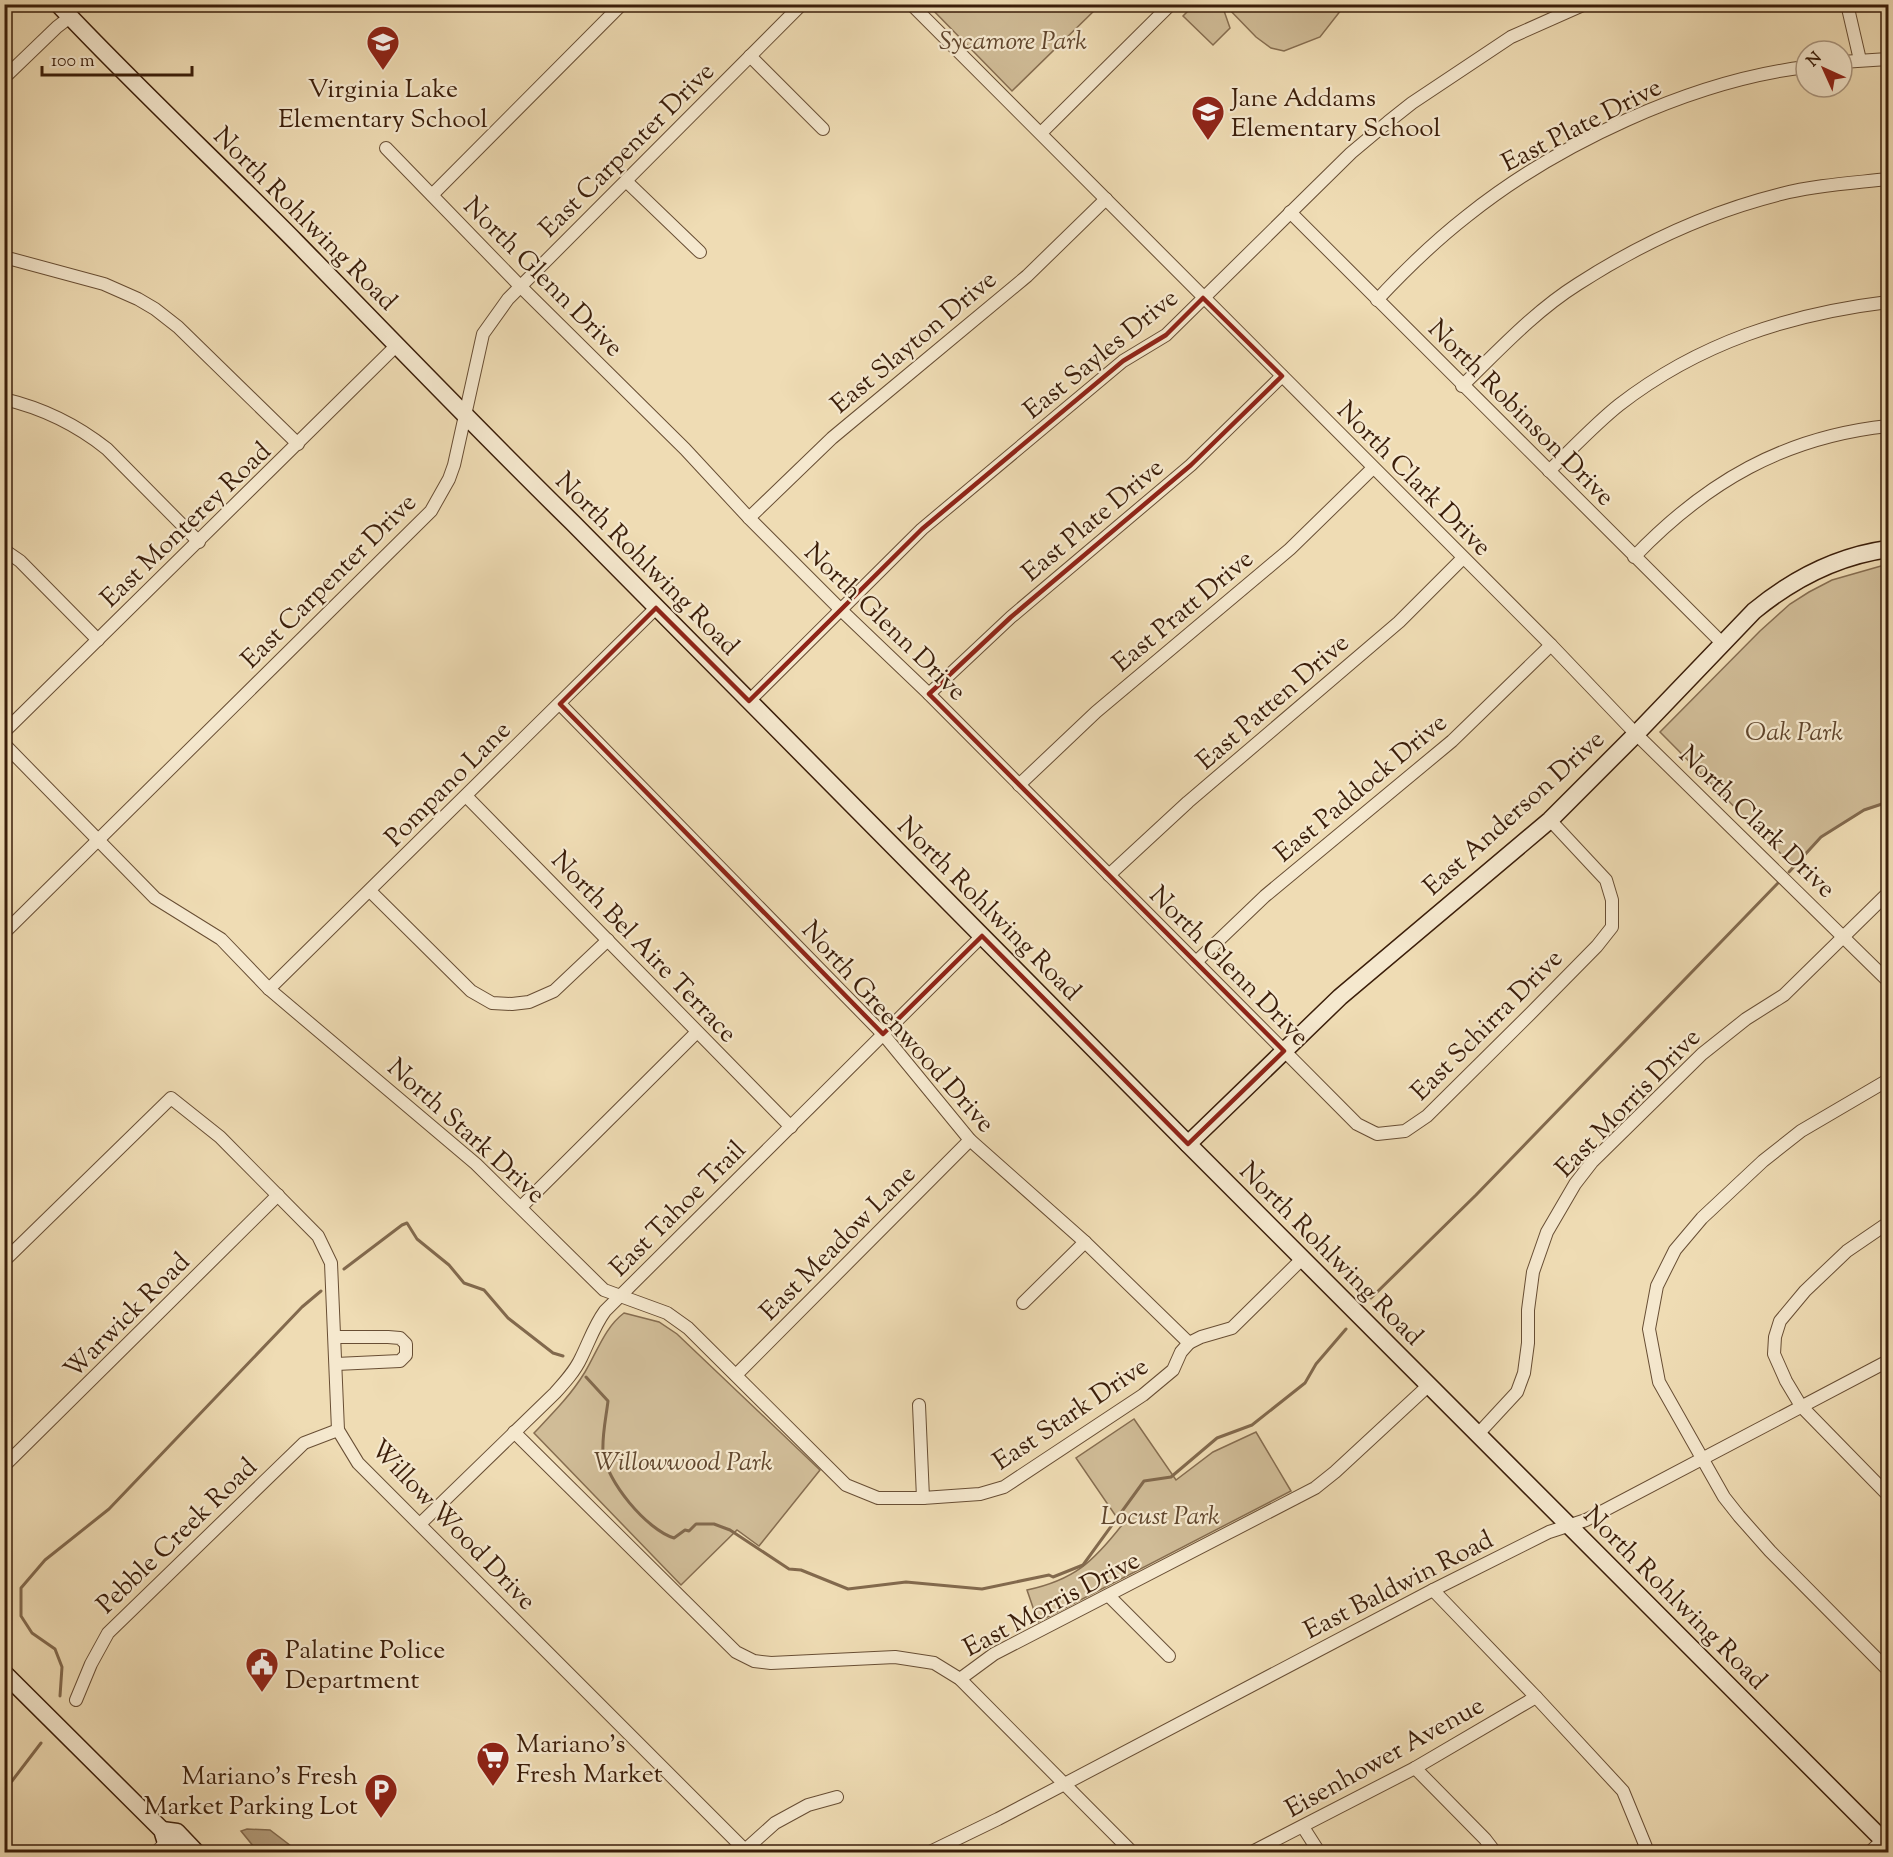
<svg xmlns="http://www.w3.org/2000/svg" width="1893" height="1857" viewBox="0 0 1893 1857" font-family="'Sorts Mill Goudy',serif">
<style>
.green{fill:#d0bc97;stroke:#866d50;stroke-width:1.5}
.water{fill:#b29b7a;stroke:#82694d;stroke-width:1.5}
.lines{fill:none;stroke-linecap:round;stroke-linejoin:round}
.stream{stroke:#82694d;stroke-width:3}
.street-casing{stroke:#684e34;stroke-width:14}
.secondary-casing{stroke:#3b1e0a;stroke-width:19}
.street{stroke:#f5e8ce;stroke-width:12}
.secondary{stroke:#f5e8ce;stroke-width:16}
.marked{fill:none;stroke:#8f2418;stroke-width:4.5;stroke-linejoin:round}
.labels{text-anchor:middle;stroke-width:4.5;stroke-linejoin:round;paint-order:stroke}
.park-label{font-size:26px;font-style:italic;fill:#60462d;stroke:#f5e8ce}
.poi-label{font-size:26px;fill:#3b1e0a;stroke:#f5e8ce;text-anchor:start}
.street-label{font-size:26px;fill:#3b1e0a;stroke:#f5e8ce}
</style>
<rect width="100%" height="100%" fill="#efdcb4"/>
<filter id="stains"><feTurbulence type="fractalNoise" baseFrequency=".00333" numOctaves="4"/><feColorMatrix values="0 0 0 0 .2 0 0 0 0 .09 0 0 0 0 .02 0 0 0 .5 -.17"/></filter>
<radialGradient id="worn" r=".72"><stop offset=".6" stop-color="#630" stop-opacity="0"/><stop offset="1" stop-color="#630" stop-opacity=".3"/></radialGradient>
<g class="green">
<path d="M 1195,4 L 1222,5 L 1230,28 L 1213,45 L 1183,16 Z"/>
<path d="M 928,5 L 1100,5 L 1012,91 Z"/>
<path d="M 1225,5 L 1345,5 L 1320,37 L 1284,51 L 1271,48 L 1256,37 Z"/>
<path d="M 1888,564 L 1888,802 L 1864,810 L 1821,837 L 1794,867 L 1660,732 L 1760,631 L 1790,604 L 1809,592 L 1832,580 Z"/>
<path d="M 624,1313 L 659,1322 L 677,1334 L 820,1470 L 759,1546 L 737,1530 L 681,1585 L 534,1433 C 553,1413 571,1395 585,1372 C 597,1352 605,1327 624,1313 Z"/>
<path d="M 1134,1419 L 1176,1480 L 1213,1452 L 1256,1432 L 1291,1491 L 1038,1622 L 1027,1590 C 1074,1580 1093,1562 1122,1525 L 1076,1458 Z"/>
</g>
<path class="water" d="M 247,1829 L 270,1830 L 291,1846 L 295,1852 L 258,1852 L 241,1831 Z"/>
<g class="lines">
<g class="stream">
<path d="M 1789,872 L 1821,837 L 1864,810 L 1888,802"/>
<path d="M 344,1269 L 402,1225 L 407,1223 L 417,1239 L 449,1265 L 464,1283 L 484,1290 L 508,1318 L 553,1353 L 563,1356"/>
<path d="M 1371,1298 L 1476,1195 L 1778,883"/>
<path d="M 586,1377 L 608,1401 C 606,1418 602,1435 603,1452 C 606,1481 647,1530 674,1538 L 685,1530 L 689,1531 L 696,1524 L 714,1524 L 730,1530 L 789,1569 L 801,1570 L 848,1589 L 906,1582 L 982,1589 L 1049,1575 L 1053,1577 L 1083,1565 L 1144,1481 L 1171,1477 L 1217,1438 L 1252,1425 L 1305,1383 L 1316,1364 L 1346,1329"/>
<path d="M 60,1696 L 62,1667 L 55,1649 L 32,1633 L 21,1616 L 21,1588 L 45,1560 L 109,1509 L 302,1307 L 321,1291"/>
<path d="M 4,1787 L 12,1781 L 41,1743"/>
</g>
<defs>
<g id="street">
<path d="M 911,4 L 1551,645 L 1636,734 L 1888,981"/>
<path d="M 1847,4 L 1860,60"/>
<path d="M 750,56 L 823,129"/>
<path d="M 1842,62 L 1888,59"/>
<path d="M 4,78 L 57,27 L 70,17"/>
<path d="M 1041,133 L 1171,4"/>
<path d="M 386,148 L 520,286 L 685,449 L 749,518 L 840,609 L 929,694 L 1357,1124 L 1377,1134 L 1405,1131 L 1427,1116 L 1531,1013 L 1597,946 L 1612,927 L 1612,900 L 1606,880 L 1550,820"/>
<path d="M 626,181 L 700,252"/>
<path d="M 432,195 L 622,4"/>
<path d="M 1290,212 L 1722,643"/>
<path d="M 4,257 L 104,284 L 138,299 L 155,309 L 178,327 L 298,444"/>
<path d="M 1377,300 C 1405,270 1435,241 1467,216 C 1557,144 1691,81 1806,67"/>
<path d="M 1462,386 C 1499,350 1535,311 1578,284 C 1640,244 1709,212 1781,194 C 1816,185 1853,183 1888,179"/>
<path d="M 4,399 C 42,408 77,425 107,449 L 199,542"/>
<path d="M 1549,471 C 1572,449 1594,425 1619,405 C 1699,343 1789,314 1888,302"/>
<path d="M 749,518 L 832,438 L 1027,276 L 1106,199"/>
<path d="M 4,550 L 20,561 L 98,640"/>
<path d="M 1634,557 C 1706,482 1784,437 1888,426"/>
<path d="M 929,694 L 1011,617 L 1191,465 L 1282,376"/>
<path d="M 749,701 L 922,529 L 1123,361 L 1166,335 L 1351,153 L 1388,122 L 1412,103 L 1511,37 L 1585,4"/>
<path d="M 560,704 L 883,1034 L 970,1140 L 1085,1242 L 1189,1343"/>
<path d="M 4,732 L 396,346"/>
<path d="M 4,744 L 155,898 L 221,939 L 269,989 L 476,1164 L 604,1290 L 667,1313 L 688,1328 L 846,1485 L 878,1498 L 923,1498 L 980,1494 L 1004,1487 L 1143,1395 L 1173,1370 L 1181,1352 L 1189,1343 L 1201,1337 L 1232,1328 L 1302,1259"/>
<path d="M 1019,785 L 1096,712 L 1290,549 L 1373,468"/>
<path d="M 466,796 L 791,1127"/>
<path d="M 1109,875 L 1188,802 L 1399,622 L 1463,558"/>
<path d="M 370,891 L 471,991 L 492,1003 L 512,1004 L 529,1002 L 554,991 L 608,940"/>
<path d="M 4,933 L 431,511 L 449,479 L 454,465 L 483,334 L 508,299 L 802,4"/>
<path d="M 1196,962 L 1265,896 L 1452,741 L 1551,645"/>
<path d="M 269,989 L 656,608"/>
<path d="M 1888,1080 L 1801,1131 L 1763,1161 L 1702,1218 L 1675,1250 L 1657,1286 L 1649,1329 L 1659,1382 L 1724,1497 L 1739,1516 L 1770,1551 L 1888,1670"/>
<path d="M 521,1207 L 697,1032"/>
<path d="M 1888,1223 L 1847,1251 L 1805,1291 L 1780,1321 L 1775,1337 L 1774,1354 L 1786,1381 L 1801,1406 L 1888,1495"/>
<path d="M 4,1261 L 171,1098 L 220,1137 L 318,1236 L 331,1263 L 338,1430 L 358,1463 L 747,1852"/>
<path d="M 1023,1303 L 1085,1242"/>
<path d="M 335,1337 L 388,1337 L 400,1338 L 406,1344 L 406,1355 L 400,1361 L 336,1364"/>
<path d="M 736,1375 L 970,1140"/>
<path d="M 919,1405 L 923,1498"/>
<path d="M 514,1432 L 736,1652 L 754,1661 L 771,1663 L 895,1657 L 934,1663 L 960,1679 L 1132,1852"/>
<path d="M 1479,1433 L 1517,1392 L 1524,1373 L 1528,1343 L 1528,1310 L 1533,1272 L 1547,1232 L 1575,1184 L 1592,1162 L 1702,1054 L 1746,1019 L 1784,995 L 1888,893"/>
<path d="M 4,1466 L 278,1195"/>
<path d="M 420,1524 L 555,1393 C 565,1382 575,1371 581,1358 C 589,1342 594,1326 605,1311 L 982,936"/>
<path d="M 1433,1590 L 1536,1697 L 1623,1791 L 1646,1847 L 1646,1852"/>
<path d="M 1109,1596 L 1169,1656"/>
<path d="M 960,1679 L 994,1654 L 1315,1488 L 1335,1472 L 1429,1385"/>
<path d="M 76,1700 L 91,1664 L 108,1633 L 304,1443 L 338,1430"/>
<path d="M 1415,1768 L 1485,1839 L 1495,1852"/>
<path d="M 1303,1827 L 1319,1852"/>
<path d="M 745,1850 L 775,1823 L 808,1805 L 837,1797"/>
<path d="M 156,1852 L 172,1837"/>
<path d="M 930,1852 L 998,1819 L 1433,1590 L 1549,1532 L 1586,1520 L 1888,1361"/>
<path d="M 1252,1852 L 1415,1768 L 1536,1697"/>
<path d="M 1870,1852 L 1883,1840"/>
</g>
<g id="secondary">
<path d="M 58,4 C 135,86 217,162 296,242 C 388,336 479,431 573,523 L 1188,1144 L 1888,1845"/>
<path d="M 1188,1144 L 1340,997 L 1550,820 L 1636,734 L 1754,611 C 1793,579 1838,556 1888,549"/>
<path d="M 4,1673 L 162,1830 L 166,1843 L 175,1852"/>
<path d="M 162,1830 L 177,1832 L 196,1852"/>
</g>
</defs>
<use href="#street" class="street-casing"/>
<use href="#secondary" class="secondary-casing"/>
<use href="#street" class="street"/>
<use href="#secondary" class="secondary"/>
</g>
<path class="marked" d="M 1203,298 L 1282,376 L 1191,465 L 1011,617 L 929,694 L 1284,1051 L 1188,1144 L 982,936 L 883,1034 L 560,704 L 656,608 L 749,701 L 922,529 L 1123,361 L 1166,335 Z"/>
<defs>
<symbol id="school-pin" viewBox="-11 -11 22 30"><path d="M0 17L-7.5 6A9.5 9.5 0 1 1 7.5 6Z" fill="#8f2418" stroke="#f5e8ce"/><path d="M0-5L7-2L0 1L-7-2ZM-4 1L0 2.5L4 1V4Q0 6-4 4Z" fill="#fff"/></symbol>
<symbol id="civic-pin" viewBox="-11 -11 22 30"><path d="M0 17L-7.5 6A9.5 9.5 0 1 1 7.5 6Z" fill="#8f2418" stroke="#f5e8ce"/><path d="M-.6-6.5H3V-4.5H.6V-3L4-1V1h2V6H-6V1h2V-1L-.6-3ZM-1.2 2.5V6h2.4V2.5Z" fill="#fff"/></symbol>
<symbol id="supermarket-pin" viewBox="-11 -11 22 30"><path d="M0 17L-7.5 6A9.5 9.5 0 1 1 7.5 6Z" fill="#8f2418" stroke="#f5e8ce"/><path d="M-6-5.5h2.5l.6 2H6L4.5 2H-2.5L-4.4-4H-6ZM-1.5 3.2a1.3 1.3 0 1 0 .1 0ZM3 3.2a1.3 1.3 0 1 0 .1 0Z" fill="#fff"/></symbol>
<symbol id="parking-pin" viewBox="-11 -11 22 30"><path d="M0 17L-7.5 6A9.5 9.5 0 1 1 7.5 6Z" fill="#8f2418" stroke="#f5e8ce"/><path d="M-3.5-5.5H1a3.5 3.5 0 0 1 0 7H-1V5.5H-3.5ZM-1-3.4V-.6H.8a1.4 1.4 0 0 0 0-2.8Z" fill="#fff"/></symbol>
</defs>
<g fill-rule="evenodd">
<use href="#school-pin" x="364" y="23" width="38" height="52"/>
<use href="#school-pin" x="1189" y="93" width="38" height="52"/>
<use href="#civic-pin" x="243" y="1645" width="38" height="52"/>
<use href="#supermarket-pin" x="474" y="1739" width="38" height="52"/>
<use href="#parking-pin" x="362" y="1771" width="38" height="52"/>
</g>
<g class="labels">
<g class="park-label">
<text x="1013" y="49">Sycamore Park</text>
<text x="1794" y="740">Oak Park</text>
<text x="683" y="1470">Willowwood Park</text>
<text x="1160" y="1524">Locust Park</text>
</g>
<g class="poi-label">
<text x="383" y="97" text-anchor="middle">Virginia Lake<tspan x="383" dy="30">Elementary School</tspan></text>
<text x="1231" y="106">Jane Addams<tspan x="1231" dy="30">Elementary School</tspan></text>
<text x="285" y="1658">Palatine Police<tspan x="285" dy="30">Department</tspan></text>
<text x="516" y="1752">Mariano's<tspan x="516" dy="30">Fresh Market</tspan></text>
<text x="358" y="1784" text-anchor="end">Mariano's Fresh<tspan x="358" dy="30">Market Parking Lot</tspan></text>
</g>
<g class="street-label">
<text transform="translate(1581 124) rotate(-27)" y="9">East Plate Drive</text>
<text transform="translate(626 149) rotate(-45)" y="9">East Carpenter Drive</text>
<text transform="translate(306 218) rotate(45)" y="9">North Rohlwing Road</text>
<text transform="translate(544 276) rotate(45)" y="9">North Glenn Drive</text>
<text transform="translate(913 341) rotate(-40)" y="9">East Slayton Drive</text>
<text transform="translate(1100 353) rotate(-39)" y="9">East Sayles Drive</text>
<text transform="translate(1522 412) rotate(45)" y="9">North Robinson Drive</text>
<text transform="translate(1415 478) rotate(45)" y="9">North Clark Drive</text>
<text transform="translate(1092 519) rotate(-40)" y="9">East Plate Drive</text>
<text transform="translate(185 524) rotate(-44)" y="9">East Monterey Road</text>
<text transform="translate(648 563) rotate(45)" y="9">North Rohlwing Road</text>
<text transform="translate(328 580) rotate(-45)" y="9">East Carpenter Drive</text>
<text transform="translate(1182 610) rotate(-40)" y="9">East Pratt Drive</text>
<text transform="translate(886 621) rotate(44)" y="9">North Glenn Drive</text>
<text transform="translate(1272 701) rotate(-41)" y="9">East Patten Drive</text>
<text transform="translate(447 783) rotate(-45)" y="9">Pompano Lane</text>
<text transform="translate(1360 787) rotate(-40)" y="9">East Paddock Drive</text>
<text transform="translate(1513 812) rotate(-42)" y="9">East Anderson Drive</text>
<text transform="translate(1758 821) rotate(44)" y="9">North Clark Drive</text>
<text transform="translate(990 908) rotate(45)" y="9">North Rohlwing Road</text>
<text transform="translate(645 946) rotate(46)" y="9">North Bel Aire Terrace</text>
<text transform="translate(1230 965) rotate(45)" y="9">North Glenn Drive</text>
<text transform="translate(1486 1024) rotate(-45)" y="9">East Schirra Drive</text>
<text transform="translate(899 1026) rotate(48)" y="9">North Greenwood Drive</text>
<text transform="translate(1627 1102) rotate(-46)" y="9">East Morris Drive</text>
<text transform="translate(467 1130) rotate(42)" y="9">North Stark Drive</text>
<text transform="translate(677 1208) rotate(-45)" y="9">East Tahoe Trail</text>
<text transform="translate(837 1242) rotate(-45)" y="9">East Meadow Lane</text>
<text transform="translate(1332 1253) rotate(45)" y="9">North Rohlwing Road</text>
<text transform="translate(126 1315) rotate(-45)" y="9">Warwick Road</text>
<text transform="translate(1070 1413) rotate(-34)" y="9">East Stark Drive</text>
<text transform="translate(454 1524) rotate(46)" y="9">Willow Wood Drive</text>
<text transform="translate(176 1535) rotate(-44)" y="9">Pebble Creek Road</text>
<text transform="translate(1398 1584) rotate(-27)" y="9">East Baldwin Road</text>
<text transform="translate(1676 1597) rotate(45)" y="9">North Rohlwing Road</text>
<text transform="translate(1051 1603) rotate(-28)" y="9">East Morris Drive</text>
<text transform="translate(1384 1756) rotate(-29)" y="9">Eisenhower Avenue</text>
</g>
</g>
<rect width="1893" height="1857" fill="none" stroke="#efdcb4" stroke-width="24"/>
<rect x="6" y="6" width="1881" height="1845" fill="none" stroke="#3b1e0a" stroke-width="3"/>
<rect x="12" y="12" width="1869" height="1833" fill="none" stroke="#3b1e0a" stroke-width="1.5"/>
<g transform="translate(1824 69) rotate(315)"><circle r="28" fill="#f5e8ce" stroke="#ab9780" stroke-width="1.5"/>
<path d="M0-4.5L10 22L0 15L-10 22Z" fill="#8f2418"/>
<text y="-9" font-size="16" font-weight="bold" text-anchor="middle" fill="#3b1e0a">N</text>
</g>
<path d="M42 66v9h150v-9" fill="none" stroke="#3b1e0a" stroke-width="3"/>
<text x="51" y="66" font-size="18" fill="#3b1e0a" stroke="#f5e8ce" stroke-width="4.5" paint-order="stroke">100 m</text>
<rect width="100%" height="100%" filter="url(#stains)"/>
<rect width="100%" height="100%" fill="url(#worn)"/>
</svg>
